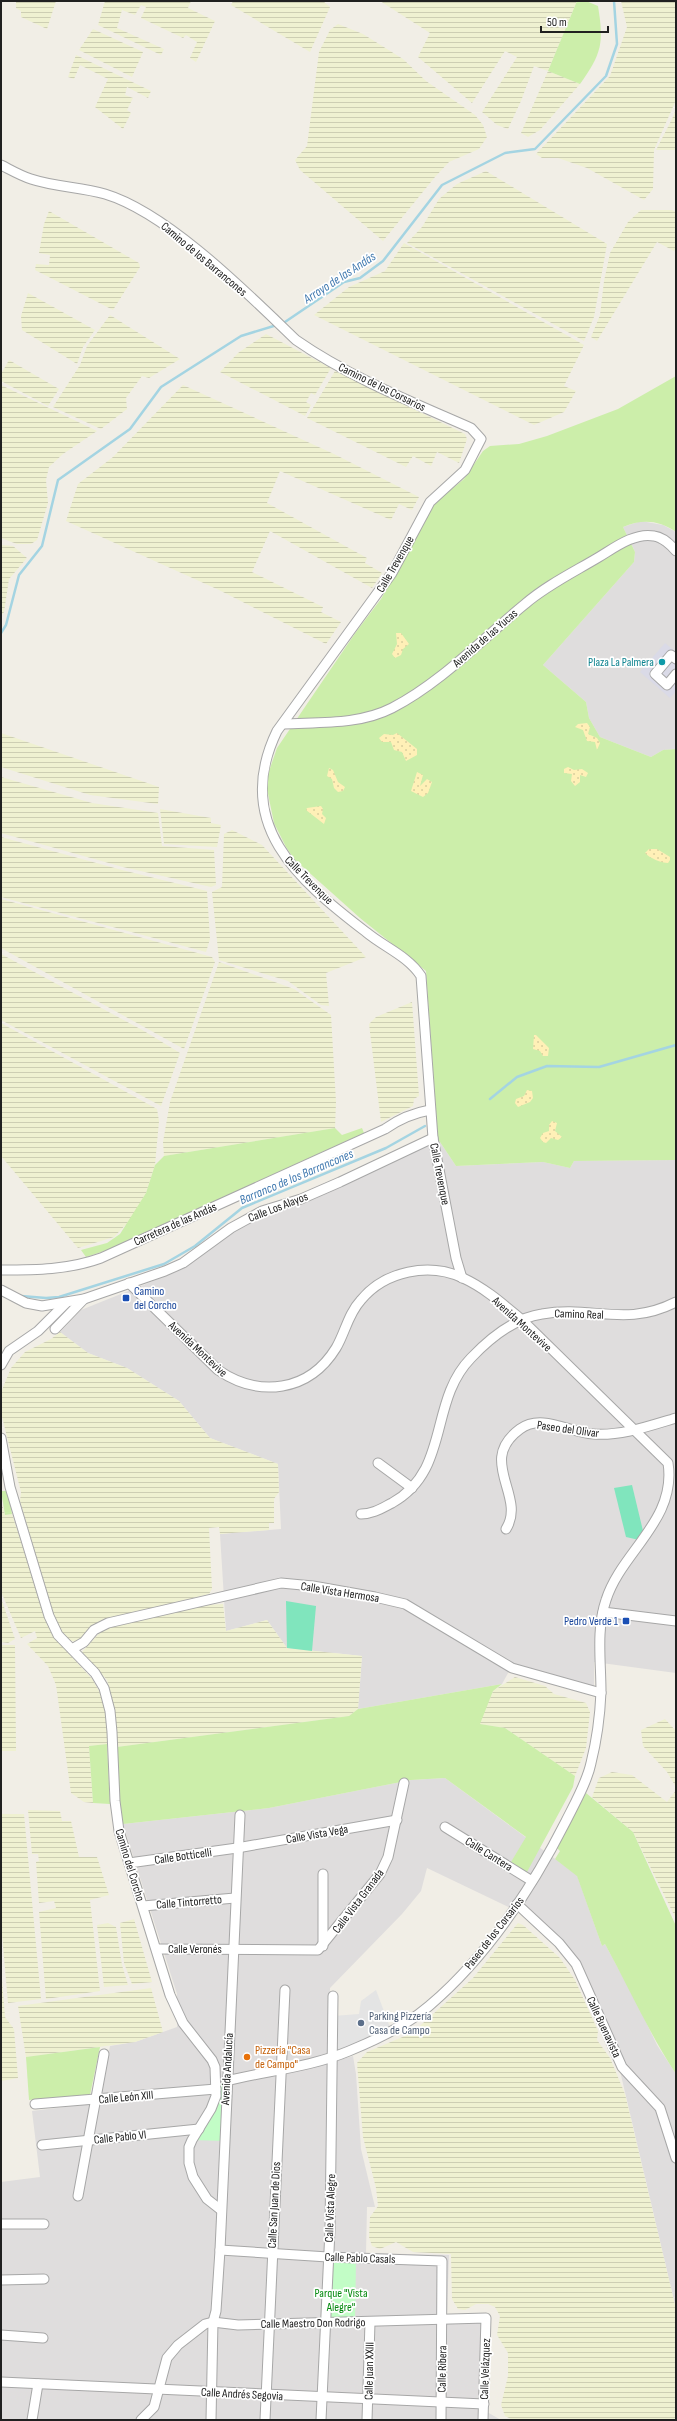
<svg xmlns="http://www.w3.org/2000/svg" width="677" height="2421" viewBox="0 0 677 2421" font-family="'Sofia Sans Condensed',sans-serif">
<style>
.residential{fill:#dfdddd}
.farmland{fill:url(#farmland-rules)}
.grass{fill:#cea}
.sand{fill:url(#sand-dots)}
.park{fill:#c2fdc6}
.pitch{fill:#80e5bd}
.parking{fill:#e4e4e4}
.plaza{fill:#dadae7}
.lines{fill:none;stroke-linecap:round;stroke-linejoin:round}
.stream{stroke:#a4d4e2;stroke-width:2.5}
.minor-casing{stroke:#a7a7a7;stroke-width:11}
.minor{stroke:#fff;stroke-width:9}
.culture-dot{fill:#0f9aa8;stroke:#fff;stroke-width:1.5}
.transit-dot{fill:#1a4fb4;stroke:#fff;stroke-width:1.5}
.service-dot{fill:#5c6f8a;stroke:#fff;stroke-width:1.5}
.food-dot{fill:#e8710a;stroke:#fff;stroke-width:1.5}
.labels{text-anchor:middle;stroke-width:3.5;stroke-linejoin:round;paint-order:stroke}
.street-label{font-size:12px;fill:#202020;stroke:#fff}
.culture-label{font-size:12px;fill:#0d838f;stroke:#fff;text-anchor:end}
.transit-label{font-size:12px;fill:#164399;stroke:#fff;text-anchor:start}
.service-label{font-size:12px;fill:#4e5e75;stroke:#fff;text-anchor:start}
.food-label{font-size:12px;fill:#c56008;stroke:#fff;text-anchor:start}
.park-label{font-size:12px;fill:#04890e;stroke:#fff}
.water-label{font-size:13px;font-style:italic;fill:#427ab0;stroke:#fff}
</style>
<defs>
<pattern id="farmland-rules" width="6" height="5" patternUnits="userSpaceOnUse"><rect width="6" height="5" fill="#eff1d1"/><path d="M0 2.5h6" fill="none" stroke="#cdceb3"/></pattern>
<pattern id="sand-dots" width="8" height="8" patternUnits="userSpaceOnUse"><rect width="8" height="8" fill="#fff0b7"/><path d="M2 2h.1M6 6h.1" fill="none" stroke="#dace9d" stroke-width="1.8" stroke-linecap="round"/></pattern>
</defs>
<rect width="100%" height="100%" fill="#f1eee6"/>
<g class="residential">
<path d="M 641,521 L 663,525 L 676,532 L 676,749 L 663,750 L 651,757 L 600,737 L 589,718 L 586,702 L 543,665 L 634,562 L 635,552 L 623,527 Z"/>
<path d="M 438,1139 L 456,1166 L 543,1162 L 570,1168 L 574,1161 L 676,1160 L 676,1673 L 594,1662 L 594,1686 L 513,1664 L 502,1684 L 358,1709 L 362,1656 L 287,1648 L 267,1620 L 226,1631 L 220,1534 L 281,1529 L 278,1464 L 210,1438 L 179,1401 L 127,1368 L 88,1353 L 60,1332 L 81,1310 L 173,1273 L 235,1230 L 259,1218 L 311,1200 Z"/>
<path d="M 445,1778 L 577,1875 L 602,1946 L 605,1944 L 636,2001 L 657,2045 L 676,2074 L 676,2309 L 620,2071 L 576,1971 L 557,1946 L 519,1912 L 427,1868 L 421,1891 L 402,1914 L 330,1988 L 329,2063 L 353,2056 L 356,2074 L 361,2149 L 375,2207 L 367,2207 L 366,2253 L 449,2255 L 447,2315 L 489,2314 L 487,2412 L 501,2420 L 1,2420 L 1,2182 L 40,2177 L 32,2111 L 98,2103 L 110,2046 L 135,2042 L 177,2027 L 177,1994 L 123,1824 L 269,1808 L 411,1780 Z"/>
</g>
<g class="farmland">
<path d="M 16,1 L 56,1 L 47,29 L 21,17 L 21,11 L 16,8 Z"/>
<path d="M 105,1 L 191,1 L 188,8 L 215,21 L 196,62 L 190,58 L 197,42 L 186,35 L 183,38 L 141,18 L 146,7 L 141,5 L 135,15 L 122,10 L 117,28 L 164,49 L 161,55 L 98,25 Z"/>
<path d="M 233,1 L 323,1 L 330,7 L 310,52 L 231,5 Z"/>
<path d="M 380,1 L 577,1 L 548,71 L 580,84 L 540,130 L 528,137 L 521,133 L 548,71 L 534,66 L 521,101 L 508,129 L 497,125 L 482,112 L 517,57 L 505,51 L 472,103 L 418,57 L 430,33 Z"/>
<path d="M 621,1 L 676,1 L 676,100 L 654,150 L 653,189 L 644,200 L 587,168 L 558,158 L 542,158 L 536,154 L 610,76 L 627,27 Z"/>
<path d="M 338,24 L 363,34 L 403,59 L 426,81 L 475,115 L 483,125 L 487,137 L 479,149 L 449,162 L 435,177 L 383,241 L 300,170 L 295,160 L 307,146 L 319,52 L 330,30 Z"/>
<path d="M 93,29 L 143,52 L 132,77 L 79,50 Z"/>
<path d="M 76,55 L 151,91 L 148,98 L 127,87 L 125,95 L 133,98 L 127,110 L 131,113 L 123,129 L 95,107 L 108,79 L 80,65 L 74,79 L 68,77 Z"/>
<path d="M 676,109 L 676,150 L 656,150 L 672,119 Z"/>
<path d="M 486,171 L 607,244 L 594,317 L 584,341 L 407,243 L 422,227 L 439,199 L 457,184 Z"/>
<path d="M 641,210 L 672,210 L 676,212 L 676,248 L 674,251 L 657,242 L 597,341 L 591,337 L 600,315 L 604,281 L 610,253 L 628,222 Z"/>
<path d="M 49,211 L 139,263 L 140,267 L 113,310 L 35,270 L 36,264 L 49,265 L 50,255 L 39,253 L 44,224 Z"/>
<path d="M 404,243 L 584,345 L 564,386 L 576,391 L 564,412 L 534,425 L 314,315 L 349,287 L 385,271 Z"/>
<path d="M 28,293 L 95,330 L 83,347 L 77,364 L 22,330 L 21,316 Z"/>
<path d="M 110,315 L 180,359 L 149,378 L 142,376 L 126,398 L 127,409 L 101,429 L 53,407 L 80,365 L 87,346 Z"/>
<path d="M 266,334 L 331,368 L 315,395 L 311,393 L 306,402 L 311,405 L 305,416 L 220,372 L 238,353 Z"/>
<path d="M 9,360 L 59,389 L 48,406 L 1,381 L 1,374 Z"/>
<path d="M 335,371 L 465,434 L 467,439 L 459,463 L 437,452 L 431,466 L 413,456 L 406,467 L 307,418 Z"/>
<path d="M 1,385 L 97,431 L 63,454 L 49,467 L 46,480 L 48,503 L 37,540 L 31,544 L 17,544 L 1,538 Z"/>
<path d="M 183,385 L 334,454 L 419,497 L 412,510 L 399,504 L 391,520 L 280,471 L 267,503 L 367,558 L 365,563 L 382,573 L 372,588 L 270,531 L 252,572 L 323,607 L 321,612 L 341,622 L 326,644 L 219,590 L 66,521 L 78,484 L 113,457 Z"/>
<path d="M 1,545 L 13,546 L 27,558 L 9,579 L 4,612 L 1,616 Z"/>
<path d="M 1,733 L 159,787 L 158,804 L 90,795 L 1,767 Z"/>
<path d="M 1,777 L 92,803 L 158,813 L 162,846 L 214,850 L 216,885 L 211,887 L 123,867 L 1,833 Z"/>
<path d="M 160,809 L 211,818 L 211,823 L 221,825 L 217,847 L 164,844 Z"/>
<path d="M 232,830 L 262,845 L 366,957 L 326,973 L 329,1006 L 321,1005 L 288,981 L 219,960 L 212,892 L 222,887 L 224,834 Z"/>
<path d="M 1,837 L 122,870 L 207,891 L 210,939 L 206,952 L 1,897 Z"/>
<path d="M 1,899 L 212,957 L 215,962 L 184,1049 L 1,948 Z"/>
<path d="M 1,954 L 144,1031 L 180,1053 L 161,1106 L 1,1020 Z"/>
<path d="M 219,962 L 294,989 L 331,1015 L 336,1102 L 335,1128 L 164,1156 L 163,1142 L 170,1102 Z"/>
<path d="M 412,1002 L 419,1096 L 414,1099 L 413,1106 L 381,1122 L 369,1024 L 376,1017 Z"/>
<path d="M 1,1023 L 157,1109 L 159,1121 L 155,1165 L 146,1193 L 133,1217 L 114,1237 L 78,1248 L 1,1156 Z"/>
<path d="M 60,1332 L 88,1353 L 127,1368 L 179,1401 L 210,1438 L 278,1464 L 279,1492 L 274,1499 L 274,1523 L 269,1523 L 269,1530 L 220,1534 L 219,1527 L 209,1528 L 212,1589 L 209,1594 L 103,1620 L 90,1627 L 83,1638 L 76,1642 L 69,1640 L 59,1630 L 51,1607 L 20,1501 L 21,1492 L 1,1413 L 1,1392 L 11,1368 L 25,1352 L 51,1339 Z"/>
<path d="M 1,1500 L 5,1515 L 12,1514 L 47,1622 L 59,1643 L 93,1680 L 101,1695 L 107,1720 L 107,1744 L 89,1746 L 93,1803 L 84,1802 L 71,1793 L 56,1685 L 48,1666 L 27,1644 L 37,1638 L 35,1631 L 21,1638 L 2,1594 Z"/>
<path d="M 1,1598 L 15,1639 L 8,1643 L 1,1642 Z"/>
<path d="M 223,1604 L 226,1631 L 267,1620 L 287,1648 L 362,1656 L 358,1709 L 349,1716 L 117,1747 L 113,1704 L 107,1680 L 82,1652 L 104,1628 L 207,1605 Z"/>
<path d="M 1,1645 L 15,1645 L 16,1751 L 1,1751 Z"/>
<path d="M 515,1677 L 545,1686 L 554,1694 L 586,1703 L 590,1712 L 586,1748 L 575,1776 L 505,1728 L 479,1724 L 493,1691 Z"/>
<path d="M 665,1719 L 676,1731 L 676,1787 L 667,1772 L 643,1746 L 641,1730 Z"/>
<path d="M 612,1772 L 632,1775 L 667,1802 L 676,1790 L 676,1919 L 633,1832 L 592,1797 L 599,1778 Z"/>
<path d="M 28,1810 L 60,1811 L 62,1821 L 71,1821 L 79,1857 L 97,1857 L 109,1895 L 90,1900 L 100,1991 L 46,1999 L 39,1912 L 56,1908 L 54,1901 L 39,1903 L 36,1862 L 39,1861 L 38,1854 L 32,1854 Z"/>
<path d="M 1,1814 L 24,1814 L 41,1999 L 8,2003 L 1,1923 Z"/>
<path d="M 134,1919 L 152,1982 L 132,1984 L 124,1963 L 120,1923 Z"/>
<path d="M 108,1923 L 116,1927 L 122,1965 L 128,1985 L 104,1987 L 97,1925 Z"/>
<path d="M 518,1923 L 523,1925 L 560,1958 L 575,1980 L 598,2031 L 597,2040 L 610,2058 L 625,2094 L 676,2309 L 676,2420 L 513,2420 L 505,2416 L 501,2405 L 508,2376 L 508,2353 L 497,2335 L 500,2316 L 495,2307 L 488,2304 L 476,2304 L 465,2310 L 458,2309 L 452,2299 L 451,2254 L 413,2252 L 396,2242 L 380,2249 L 372,2246 L 369,2237 L 370,2217 L 378,2206 L 376,2188 L 363,2137 L 357,2063 L 367,2052 L 412,2033 L 473,1978 Z"/>
<path d="M 1,1967 L 5,2017 L 14,2029 L 18,2078 L 1,2081 Z"/>
<path d="M 151,1988 L 163,2032 L 135,2042 L 26,2057 L 18,2006 Z"/>
</g>
<g class="grass">
<path d="M 577,1 L 586,1 L 598,6 C 604,43 602,53 580,84 L 548,71 Z"/>
<path d="M 676,376 L 676,532 C 659,520 642,519 623,527 L 635,552 L 634,562 L 543,665 L 586,702 L 589,718 L 600,737 L 651,757 L 663,750 L 676,749 L 676,1160 L 574,1161 L 570,1168 L 543,1162 L 456,1166 L 438,1139 L 426,971 L 360,918 L 294,859 L 286,847 L 274,823 L 267,789 L 268,774 L 277,748 L 356,632 L 381,599 L 435,503 L 464,479 L 483,451 L 490,446 L 519,444 L 547,436 L 618,409 Z"/>
<path d="M 335,1128 L 342,1135 L 362,1128 L 364,1133 L 107,1250 L 86,1257 L 81,1250 L 107,1243 L 120,1234 L 146,1193 L 155,1165 L 164,1156 Z"/>
<path d="M 1,1491 L 8,1491 L 12,1514 L 5,1515 Z"/>
<path d="M 502,1684 L 493,1691 L 480,1724 L 505,1728 L 575,1776 L 573,1787 L 527,1872 L 511,1862 L 526,1837 L 445,1778 L 411,1780 L 269,1808 L 123,1824 L 117,1786 L 117,1747 L 349,1716 L 358,1709 Z"/>
<path d="M 107,1744 L 110,1804 L 93,1803 L 89,1746 Z"/>
<path d="M 586,1793 L 633,1832 L 676,1926 L 676,2074 C 649,2033 629,1988 605,1944 L 602,1946 L 577,1876 L 555,1859 L 560,1851 L 557,1848 Z"/>
<path d="M 100,2047 L 90,2095 L 29,2100 L 26,2057 Z"/>
</g>
<g class="sand">
<path d="M 396,633 L 401,633 L 409,644 L 403,649 L 401,655 L 395,658 L 392,654 L 397,644 Z"/>
<path d="M 587,723 L 590,727 L 588,734 L 597,738 L 600,743 L 597,750 L 595,742 L 587,741 L 583,730 L 575,727 L 578,724 Z"/>
<path d="M 397,733 L 417,749 L 417,755 L 406,761 L 402,752 L 394,750 L 391,742 L 382,742 L 379,738 L 384,734 L 393,735 Z"/>
<path d="M 568,767 L 574,770 L 582,769 L 588,773 L 586,777 L 580,775 L 580,782 L 575,786 L 571,781 L 572,774 L 564,773 L 564,769 Z"/>
<path d="M 329,768 L 333,770 L 338,782 L 345,787 L 343,791 L 338,792 L 334,788 L 332,779 L 327,776 Z"/>
<path d="M 417,772 L 423,775 L 420,786 L 427,779 L 432,782 L 428,793 L 423,797 L 411,791 Z"/>
<path d="M 321,806 L 323,809 L 322,814 L 326,818 L 324,824 L 306,810 L 307,808 Z"/>
<path d="M 649,849 L 657,849 L 670,857 L 670,860 L 668,863 C 662,863 649,858 645,853 Z"/>
<path d="M 534,1035 L 536,1035 L 549,1048 L 548,1056 L 543,1056 L 540,1051 L 533,1049 Z"/>
<path d="M 527,1090 L 532,1091 L 533,1098 L 530,1102 L 518,1107 L 515,1103 L 516,1099 L 524,1096 Z"/>
<path d="M 552,1121 L 557,1123 L 555,1131 L 562,1137 L 558,1140 L 551,1138 L 546,1143 L 543,1142 L 540,1138 L 543,1133 L 549,1131 L 549,1125 Z"/>
</g>
<g class="park">
<path d="M 226,2081 L 224,2141 L 192,2140 L 199,2129 L 217,2082 Z"/>
<path d="M 328,2257 L 356,2258 L 355,2322 L 324,2322 Z"/>
</g>
<g class="pitch">
<path d="M 632,1485 L 644,1535 L 639,1540 L 626,1537 L 614,1488 Z"/>
<path d="M 286,1601 L 316,1606 L 312,1651 L 287,1648 Z"/>
</g>
<path class="parking" d="M 376,1990 L 391,2030 L 332,2057 L 333,2016 L 359,2014 L 361,2001 Z"/>
<path class="plaza" d="M 665,643 L 676,652 L 676,691 L 670,698 L 640,672 Z"/>
<g class="lines">
<g class="stream">
<path d="M 282,324 L 344,282 L 360,278 L 383,261 L 442,185 L 505,153 L 535,149 L 606,76 L 617,44 L 614,1"/>
<path d="M 1,633 L 6,625 L 19,575 L 42,546 L 58,480 L 130,429 L 161,387 L 241,336 L 277,325"/>
<path d="M 490,1099 L 517,1077 L 547,1066 L 599,1067 L 676,1045"/>
<path d="M 21,1296 L 46,1298 L 59,1297 L 164,1264 L 195,1246 L 242,1208 L 386,1148 L 425,1126"/>
</g>
<defs>
<g id="minor">
<path d="M 1,165 C 11,170 21,176 31,179 C 55,187 81,187 105,194 C 168,213 248,294 296,340 C 349,377 412,402 471,428 L 481,439 L 465,470 L 430,502 L 392,573 L 277,731 C 232,824 298,880 366,932 C 384,947 408,956 421,976 L 433,1138 L 456,1258 L 462,1278"/>
<path d="M 676,659 L 671,655 L 655,674 L 667,685 L 676,674"/>
<path d="M 283,724 C 319,722 359,725 392,708 C 442,682 482,639 525,604 C 547,585 574,572 599,557 C 614,548 635,532 654,536 C 662,537 671,545 676,551"/>
<path d="M 1,1270 C 36,1270 68,1270 101,1258 L 385,1129 C 399,1119 413,1113 430,1110"/>
<path d="M 129,1283 L 218,1370 C 259,1398 309,1392 336,1348 C 345,1333 348,1314 361,1300 C 385,1271 429,1262 463,1278 C 485,1288 504,1305 522,1320 L 668,1463 C 677,1520 621,1552 606,1600 C 596,1629 601,1662 601,1692 C 600,1716 597,1739 591,1763 C 587,1782 575,1803 566,1821 C 532,1888 488,1956 429,2006 C 407,2025 376,2040 349,2051 C 311,2067 266,2071 226,2081"/>
<path d="M 1,1290 L 26,1303 L 42,1306 L 84,1299 L 165,1271 L 183,1263 L 231,1228 L 262,1211 L 301,1199 L 340,1182 L 433,1138"/>
<path d="M 55,1329 L 84,1299"/>
<path d="M 1,1365 L 9,1351 L 38,1331 L 66,1303"/>
<path d="M 1,1438 L 10,1487 L 49,1616 L 58,1635 L 95,1673 L 104,1688 L 110,1711 L 112,1732 L 115,1801 L 119,1831 L 170,1995 L 183,2023 L 212,2060 L 215,2067 L 216,2096 L 211,2109 L 192,2140 L 189,2147 L 189,2163 L 193,2177 L 207,2199 L 221,2210"/>
<path d="M 378,1463 L 412,1488"/>
<path d="M 361,1514 C 373,1514 382,1508 392,1503 C 451,1470 428,1402 471,1358 C 489,1339 515,1318 542,1314 C 592,1305 625,1328 676,1302"/>
<path d="M 506,1529 C 527,1496 476,1461 520,1429 C 542,1413 570,1433 593,1434 C 622,1436 649,1426 676,1418"/>
<path d="M 603,1612 L 676,1621"/>
<path d="M 72,1649 L 84,1642 L 94,1630 L 108,1623 L 281,1583 L 313,1586 L 375,1597 L 405,1604 L 512,1668 L 601,1693"/>
<path d="M 445,1827 L 532,1881"/>
<path d="M 129,1863 L 237,1848 L 397,1820"/>
<path d="M 517,1904 L 559,1943 L 576,1964 L 622,2067 L 660,2108 L 676,2158"/>
<path d="M 143,1906 L 235,1898"/>
<path d="M 323,1946 L 323,1874"/>
<path d="M 157,1949 L 318,1950 L 380,1874 L 388,1857 L 404,1783"/>
<path d="M 35,2104 L 216,2089"/>
<path d="M 42,2145 L 199,2129"/>
<path d="M 78,2196 L 104,2054"/>
<path d="M 1,2224 L 44,2224"/>
<path d="M 220,2250 L 328,2257 L 442,2261 L 441,2420"/>
<path d="M 1,2280 L 44,2279"/>
<path d="M 1,2335 L 43,2338"/>
<path d="M 1,2382 L 484,2404"/>
<path d="M 32,2420 L 38,2384"/>
<path d="M 141,2420 L 154,2407 L 167,2358 L 178,2345 L 205,2324 L 213,2322 L 238,2325 L 486,2318 L 483,2420"/>
<path d="M 211,2420 L 213,2322 L 216,2311 L 220,2250 L 240,1815"/>
<path d="M 265,2420 L 285,1990"/>
<path d="M 321,2420 L 330,2230 L 333,1996"/>
<path d="M 367,2420 L 370,2322"/>
</g>
</defs>
<use href="#minor" class="minor-casing"/>
<use href="#minor" class="minor"/>
</g>
<circle class="culture-dot" cx="662" cy="662" r="4"/>
<g class="transit-dot">
<rect x="122" y="1294" width="8" height="8" rx="2"/>
<rect x="622" y="1617" width="8" height="8" rx="2"/>
</g>
<circle class="service-dot" cx="361" cy="2023" r="4"/>
<circle class="food-dot" cx="247" cy="2057" r="4"/>
<g class="labels">
<g class="street-label">
<text transform="translate(204 259) rotate(40)" y="4">Camino de los Barrancones</text>
<text transform="translate(382 387) rotate(26)" y="4">Camino de los Corsarios</text>
<text transform="translate(395 564) rotate(-60)" y="4">Calle Trevenque</text>
<text transform="translate(485 638) rotate(-41)" y="4">Avenida de las Yucas</text>
<text transform="translate(309 880) rotate(45)" y="4">Calle Trevenque</text>
<text transform="translate(440 1174) rotate(79)" y="4">Calle Trevenque</text>
<text transform="translate(278 1207) rotate(-21)" y="4">Calle Los Alayos</text>
<text transform="translate(175 1224) rotate(-24)" y="4">Carretera de las Andás</text>
<text transform="translate(579 1314) rotate(2)" y="4">Camino Real</text>
<text transform="translate(522 1324) rotate(42)" y="4">Avenida Montevive</text>
<text transform="translate(198 1349) rotate(43)" y="4">Avenida Montevive</text>
<text transform="translate(568 1429) rotate(8)" y="4">Paseo del Olivar</text>
<text transform="translate(340 1592) rotate(9)" y="4">Calle Vista Hermosa</text>
<text transform="translate(317 1834) rotate(-10)" y="4">Calle Vista Vega</text>
<text transform="translate(489 1854) rotate(32)" y="4">Calle Cantera</text>
<text transform="translate(183 1856) rotate(-8)" y="4">Calle Botticelli</text>
<text transform="translate(130 1865) rotate(73)" y="4">Camino del Corcho</text>
<text transform="translate(358 1901) rotate(-53)" y="4">Calle Vista Granada</text>
<text transform="translate(189 1902) rotate(-5)" y="4">Calle Tintorretto</text>
<text transform="translate(494 1933) rotate(-52)" y="4">Paseo de los Corsarios</text>
<text x="195" y="1953">Calle Veronés</text>
<text transform="translate(604 2027) rotate(65)" y="4">Calle Buenavista</text>
<text transform="translate(227 2069) rotate(-87)" y="4">Avenida Andalucía</text>
<text transform="translate(126 2097) rotate(-5)" y="4">Calle León XIII</text>
<text transform="translate(120 2137) rotate(-6)" y="4">Calle Pablo VI</text>
<text transform="translate(274 2205) rotate(-87)" y="4">Calle San Juan de Dios</text>
<text transform="translate(330 2208) rotate(-88)" y="4">Calle Vista Alegre</text>
<text transform="translate(360 2258) rotate(2)" y="4">Calle Pablo Casals</text>
<text transform="translate(313 2323) rotate(-1)" y="4">Calle Maestro Don Rodrigo</text>
<text transform="translate(442 2369) rotate(-89)" y="4">Calle Ribera</text>
<text transform="translate(485 2369) rotate(-88)" y="4">Calle Velázquez</text>
<text transform="translate(369 2371) rotate(-89)" y="4">Calle Juan XXIII</text>
<text transform="translate(242 2394) rotate(3)" y="4">Calle Andrés Segovia</text>
</g>
<g class="culture-label">
<text x="654" y="666">Plaza La Palmera</text>
</g>
<g class="transit-label">
<text x="134" y="1295">Camino<tspan x="134" dy="14">del Corcho</tspan></text>
<text x="618" y="1625" text-anchor="end">Pedro Verde 1</text>
</g>
<g class="service-label">
<text x="369" y="2020">Parking Pizzería<tspan x="369" dy="14">Casa de Campo</tspan></text>
</g>
<g class="food-label">
<text x="255" y="2054">Pizzería "Casa<tspan x="255" dy="14">de Campo"</tspan></text>
</g>
<g class="park-label">
<text x="341" y="2297">Parque "Vista<tspan x="341" dy="14">Alegre"</tspan></text>
</g>
<g class="water-label">
<text transform="translate(339 277) rotate(-33)" y="5">Arroyo de las Andás</text>
<text transform="translate(296 1176) rotate(-23)" y="5">Barranco de los Barrancones</text>
</g>
</g>
<rect width="677" height="2421" fill="none" stroke="#202020" stroke-width="4"/>
<path d="M541 26v6h67v-6" fill="none" stroke="#202020" stroke-width="2"/>
<text x="547" y="26" font-size="12" fill="#202020" stroke="#ffffff" stroke-width="3" paint-order="stroke">50 m</text>
</svg>
